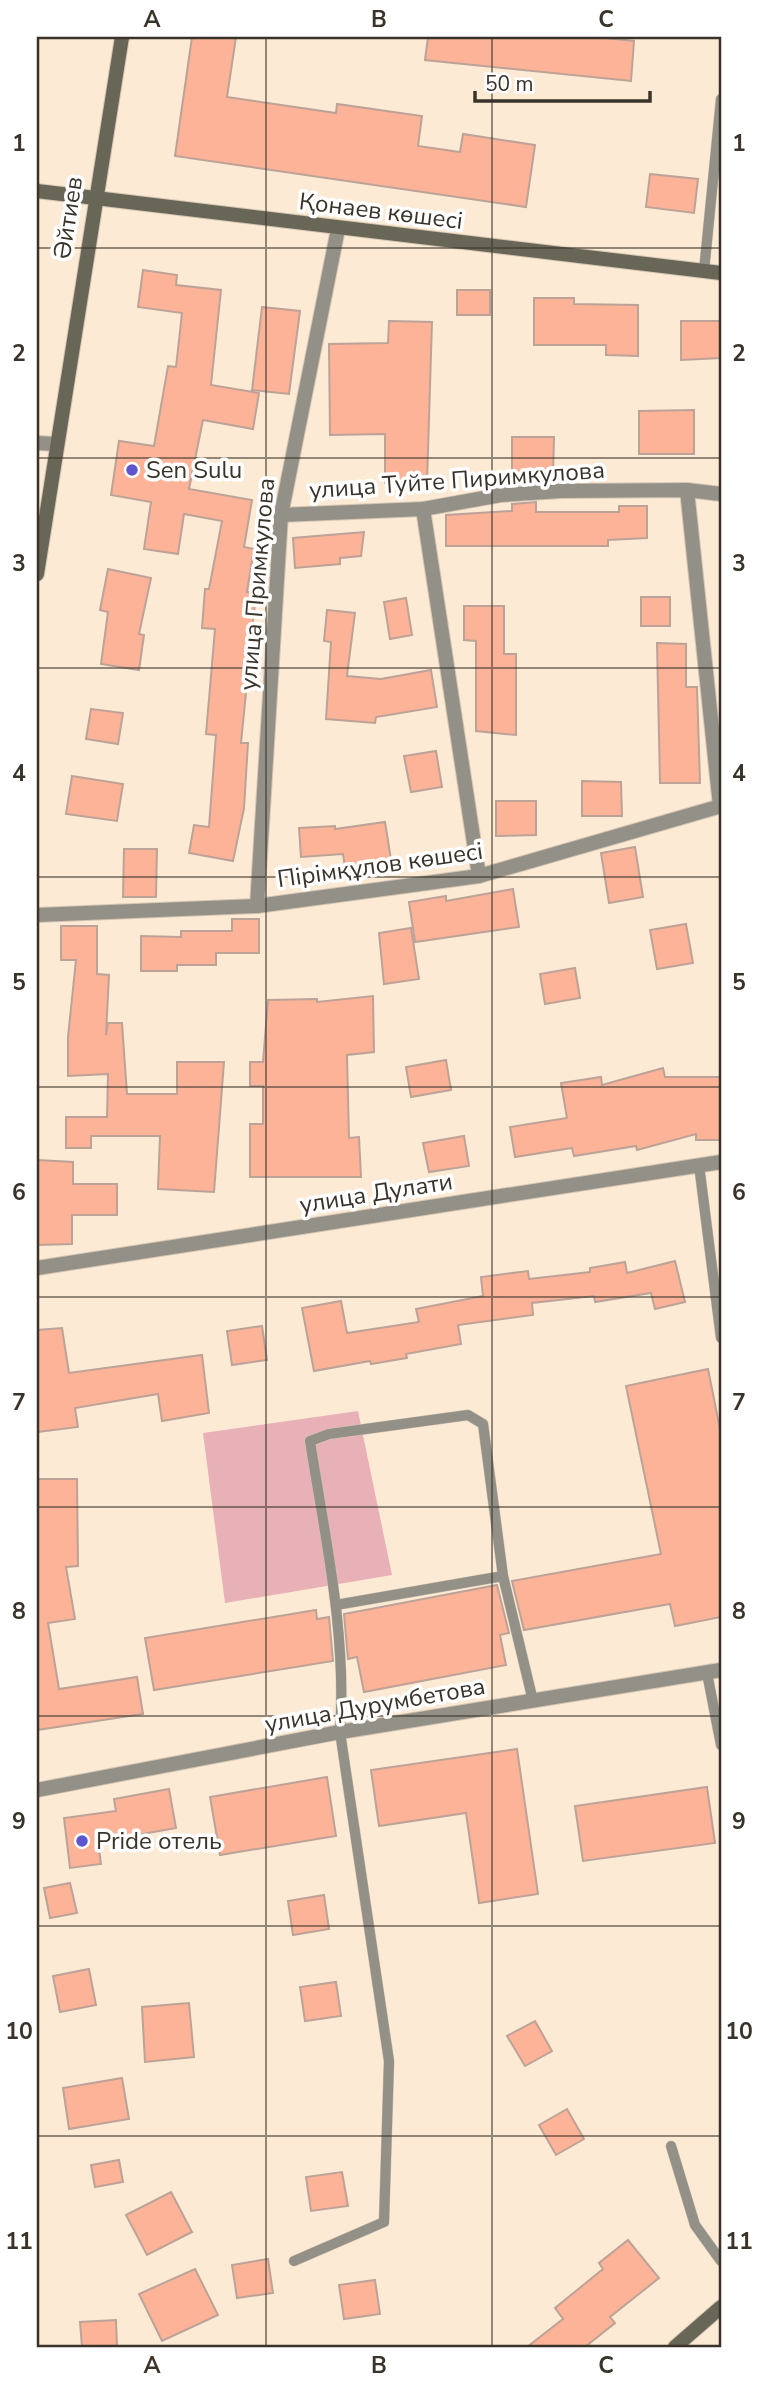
<svg xmlns="http://www.w3.org/2000/svg" width="758" height="2384" viewBox="0 0 758 2384" font-family="'Nunito Sans',sans-serif">
<style>
.green{fill:#e8b1b7}
.building{fill:#fcb398;stroke:#bda298;stroke-width:2}
.lines{fill:none;stroke-linecap:round;stroke-linejoin:round}
.lane-casing{stroke:#d5c5b2;stroke-width:11}
.street-casing{stroke:#d5c5b2;stroke-width:16}
.secondary-casing{stroke:#d5c5b2;stroke-width:16}
.lane{stroke:#939187;stroke-width:10}
.street{stroke:#939187;stroke-width:14}
.secondary{stroke:#686657;stroke-width:14}
.grid{fill:none;stroke:#3a332a;stroke-width:2;stroke-opacity:0.55}
.poi-dot{fill:#5e55ce;stroke:#fff;stroke-width:2.5}
.labels{text-anchor:middle;stroke-width:7;stroke-linejoin:round;paint-order:stroke}
.street-label{font-size:24px;fill:#3a332a;stroke:#fff}
.poi-label{font-size:24px;fill:#3a332a;stroke:#fff;text-anchor:start}
.neatline{fill:none;stroke:#3a332a;stroke-width:2.5}
.grid-label{font-size:23px;text-anchor:middle;font-weight:bold;fill:#3a332a}
</style>
<rect width="100%" height="100%" fill="#fcead4"/>
<path class="green" d="M 358,1411 L 392,1575 L 225,1603 L 203,1433 Z"/>
<g class="building">
<path d="M 192,37 L 236,37 L 227,97 L 336,113 L 337,104 L 422,116 L 418,146 L 460,152 L 463,134 L 535,145 L 526,207 L 175,156 Z"/>
<path d="M 428,37 L 595,37 L 634,41 L 631,81 L 425,60 Z"/>
<path d="M 650,174 L 698,179 L 694,213 L 646,207 Z"/>
<path d="M 143,270 L 177,275 L 176,285 L 221,290 L 211,385 L 259,393 L 253,429 L 203,420 L 189,489 L 252,500 L 244,547 L 254,549 L 247,592 L 256,592 L 241,743 L 248,743 L 244,808 L 233,861 L 189,853 L 194,825 L 209,827 L 216,735 L 206,734 L 215,629 L 202,628 L 205,589 L 209,589 L 222,521 L 184,514 L 178,554 L 144,549 L 151,502 L 111,495 L 119,441 L 154,446 L 168,366 L 176,367 L 182,313 L 138,307 Z"/>
<rect x="457" y="290" width="33" height="25"/>
<path d="M 534,298 L 574,298 L 574,304 L 638,305 L 638,356 L 606,355 L 606,345 L 534,345 Z"/>
<path d="M 262,307 L 300,311 L 289,394 L 252,390 Z"/>
<path d="M 389,321 L 432,322 L 427,483 L 385,483 L 385,434 L 330,435 L 329,344 L 388,343 Z"/>
<path d="M 681,321 L 721,321 L 721,358 L 681,360 Z"/>
<path d="M 694,410 L 694,454 L 639,454 L 639,411 Z"/>
<path d="M 512,437 L 554,437 L 553,476 L 536,476 L 536,483 L 512,485 Z"/>
<path d="M 536,502 L 536,512 L 619,512 L 619,506 L 647,506 L 647,538 L 608,540 L 608,546 L 446,546 L 446,515 L 512,511 L 512,504 Z"/>
<path d="M 364,532 L 361,556 L 340,558 L 340,564 L 295,568 L 293,538 Z"/>
<path d="M 108,569 L 151,578 L 139,634 L 144,635 L 139,670 L 101,664 L 108,612 L 100,610 Z"/>
<rect x="641" y="597" width="29" height="29"/>
<path d="M 406,598 L 412,635 L 390,639 L 384,602 Z"/>
<path d="M 464,606 L 504,606 L 504,654 L 516,654 L 516,735 L 476,731 L 476,641 L 464,640 Z"/>
<path d="M 327,610 L 355,613 L 347,676 L 381,679 L 431,670 L 437,707 L 376,717 L 375,723 L 326,719 L 331,642 L 324,641 Z"/>
<path d="M 657,643 L 686,644 L 686,687 L 697,687 L 700,783 L 660,783 Z"/>
<path d="M 91,709 L 123,713 L 118,744 L 86,739 Z"/>
<path d="M 436,751 L 442,787 L 411,792 L 404,756 Z"/>
<path d="M 72,776 L 123,784 L 117,821 L 66,814 Z"/>
<path d="M 582,781 L 621,782 L 622,816 L 582,816 Z"/>
<path d="M 496,801 L 536,801 L 536,835 L 496,836 Z"/>
<path d="M 385,822 L 392,866 L 346,874 L 343,854 L 301,857 L 299,828 L 335,826 L 335,829 Z"/>
<path d="M 635,847 L 643,897 L 609,903 L 601,853 Z"/>
<path d="M 124,849 L 157,849 L 156,897 L 123,897 Z"/>
<path d="M 513,889 L 519,927 L 415,942 L 409,902 L 446,896 L 446,901 Z"/>
<path d="M 232,919 L 259,919 L 259,953 L 216,953 L 216,965 L 177,965 L 177,971 L 141,971 L 141,936 L 181,937 L 181,931 L 232,931 Z"/>
<path d="M 686,924 L 693,963 L 657,969 L 650,930 Z"/>
<path d="M 61,926 L 97,926 L 97,974 L 109,975 L 106,1035 L 108,1023 L 122,1023 L 127,1094 L 177,1094 L 177,1062 L 224,1062 L 214,1192 L 158,1189 L 160,1136 L 91,1136 L 91,1148 L 66,1148 L 66,1117 L 107,1117 L 108,1074 L 68,1076 L 68,1037 L 76,960 L 61,960 Z"/>
<path d="M 411,928 L 419,979 L 384,984 L 379,933 Z"/>
<path d="M 575,968 L 580,998 L 545,1004 L 540,974 Z"/>
<path d="M 373,996 L 374,1052 L 347,1055 L 349,1138 L 359,1137 L 361,1177 L 250,1177 L 250,1124 L 263,1124 L 263,1086 L 250,1086 L 250,1062 L 263,1062 L 268,1000 L 317,999 L 317,1002 Z"/>
<path d="M 446,1060 L 451,1090 L 411,1097 L 406,1067 Z"/>
<path d="M 663,1068 L 665,1077 L 721,1077 L 721,1140 L 696,1140 L 696,1134 L 637,1150 L 636,1146 L 574,1156 L 572,1148 L 515,1157 L 510,1127 L 567,1118 L 561,1083 L 601,1077 L 602,1085 Z"/>
<path d="M 464,1136 L 469,1166 L 429,1172 L 423,1143 Z"/>
<path d="M 37,1160 L 73,1162 L 73,1184 L 117,1184 L 117,1215 L 72,1215 L 72,1244 L 37,1245 Z"/>
<path d="M 675,1261 L 685,1302 L 655,1309 L 651,1293 L 595,1302 L 594,1296 L 532,1303 L 533,1315 L 458,1325 L 461,1344 L 406,1354 L 407,1358 L 371,1364 L 370,1361 L 314,1371 L 302,1308 L 341,1301 L 347,1333 L 419,1322 L 416,1309 L 483,1296 L 481,1277 L 528,1271 L 529,1279 L 590,1272 L 590,1268 L 625,1262 L 627,1273 Z"/>
<path d="M 262,1326 L 267,1360 L 232,1365 L 227,1331 Z"/>
<path d="M 62,1328 L 69,1373 L 202,1355 L 209,1413 L 162,1421 L 158,1394 L 75,1408 L 78,1427 L 37,1432 L 37,1330 Z"/>
<path d="M 708,1369 L 721,1434 L 721,1617 L 675,1626 L 670,1604 L 524,1630 L 512,1581 L 661,1554 L 626,1386 Z"/>
<path d="M 37,1479 L 77,1479 L 78,1566 L 66,1567 L 75,1619 L 48,1623 L 59,1689 L 137,1677 L 143,1714 L 37,1730 Z"/>
<path d="M 497,1585 L 509,1633 L 500,1635 L 506,1665 L 364,1692 L 357,1657 L 348,1659 L 344,1614 Z"/>
<path d="M 316,1610 L 317,1619 L 329,1617 L 333,1661 L 154,1690 L 145,1638 Z"/>
<path d="M 517,1749 L 538,1894 L 479,1903 L 466,1813 L 379,1826 L 371,1770 Z"/>
<path d="M 327,1777 L 336,1836 L 220,1855 L 210,1797 Z"/>
<path d="M 707,1787 L 715,1843 L 583,1861 L 575,1806 Z"/>
<path d="M 169,1789 L 176,1828 L 98,1842 L 101,1864 L 70,1868 L 64,1818 L 116,1811 L 114,1799 Z"/>
<path d="M 70,1883 L 77,1913 L 50,1918 L 44,1888 Z"/>
<path d="M 324,1895 L 329,1929 L 293,1935 L 288,1901 Z"/>
<path d="M 89,1969 L 96,2005 L 60,2012 L 53,1976 Z"/>
<path d="M 336,1982 L 341,2016 L 305,2021 L 300,1987 Z"/>
<path d="M 189,2003 L 194,2057 L 145,2062 L 142,2007 Z"/>
<path d="M 535,2021 L 552,2051 L 525,2066 L 507,2036 Z"/>
<path d="M 122,2078 L 129,2119 L 69,2129 L 63,2088 Z"/>
<path d="M 567,2109 L 584,2139 L 556,2155 L 539,2125 Z"/>
<path d="M 119,2160 L 123,2182 L 95,2187 L 91,2165 Z"/>
<path d="M 342,2172 L 348,2206 L 311,2211 L 306,2177 Z"/>
<path d="M 171,2192 L 192,2232 L 147,2255 L 126,2215 Z"/>
<path d="M 628,2240 L 659,2278 L 610,2317 L 615,2323 L 585,2347 L 527,2347 L 563,2319 L 555,2308 L 603,2269 L 599,2263 Z"/>
<path d="M 268,2259 L 273,2293 L 237,2298 L 232,2265 Z"/>
<path d="M 195,2269 L 218,2315 L 162,2341 L 139,2294 Z"/>
<path d="M 375,2280 L 380,2314 L 344,2319 L 339,2285 Z"/>
<path d="M 116,2320 L 117,2347 L 82,2347 L 80,2322 Z"/>
</g>
<g class="lines">
<defs>
<g id="lane">
<path d="M 704,271 L 721,99"/>
<path d="M 699,1165 L 721,1338"/>
<path d="M 336,1605 L 503,1576"/>
<path d="M 707,1673 L 721,1745"/>
<path d="M 671,2146 L 695,2225 L 721,2261"/>
<path d="M 294,2261 L 384,2222 L 389,2061 L 340,1732 C 347,1635 325,1537 310,1441 L 329,1434 L 468,1415 L 483,1424 L 503,1576 L 533,1701"/>
</g>
<g id="street">
<path d="M 37,443 L 56,444"/>
<path d="M 687,490 L 720,806"/>
<path d="M 423,509 L 479,876"/>
<path d="M 281,515 L 423,509 L 501,495 L 561,491 L 687,490 L 721,494"/>
<path d="M 257,906 L 281,515 L 338,229"/>
<path d="M 37,915 L 257,906 L 479,876 L 721,806"/>
<path d="M 37,1268 L 721,1162"/>
<path d="M 37,1790 L 340,1732 L 721,1670"/>
</g>
<g id="secondary">
<path d="M 37,191 L 721,273"/>
<path d="M 37,574 L 122,37"/>
<path d="M 675,2347 L 721,2307"/>
</g>
</defs>
<use href="#lane" class="lane-casing"/>
<use href="#street" class="street-casing"/>
<use href="#secondary" class="secondary-casing"/>
<use href="#lane" class="lane"/>
<use href="#street" class="street"/>
<use href="#secondary" class="secondary"/>
</g>
<path class="grid" d="M 266,37 L 266,2347M 492,37 L 492,2347M 37,248 L 721,248M 37,458 L 721,458M 37,668 L 721,668M 37,877 L 721,877M 37,1087 L 721,1087M 37,1297 L 721,1297M 37,1507 L 721,1507M 37,1716 L 721,1716M 37,1926 L 721,1926M 37,2136 L 721,2136"/>
<g class="poi-dot">
<circle cx="132" cy="470" r="7"/>
<circle cx="82" cy="1841" r="7"/>
</g>
<g class="labels">
<g class="street-label">
<text transform="translate(381 211) rotate(7)" y="8">Қонаев көшесі</text>
<text transform="translate(68 218) rotate(-81)" y="8">Әйтиев</text>
<text transform="translate(457 480) rotate(-4)" y="8">улица Туйте Пиримкулова</text>
<text transform="translate(257 584) rotate(-85)" y="8">улица Примкулова</text>
<text transform="translate(380 865) rotate(-8)" y="8">Пірімқұлов көшесі</text>
<text transform="translate(376 1193) rotate(-9)" y="8">улица Дулати</text>
<text transform="translate(375 1705) rotate(-10)" y="8">улица Дурумбетова</text>
</g>
<g class="poi-label">
<text x="146" y="478">Sen Sulu</text>
<text x="96" y="1849">Pride отель</text>
</g>
</g>
<rect width="758" height="2384" fill="none" stroke="#ffffff" stroke-width="77"/>
<path d="M475 91v10h175v-10" fill="none" stroke="#3a332a" stroke-width="3.5"/>
<text x="485" y="91" font-size="21" fill="#3a332a" stroke="#ffffff" stroke-width="5" paint-order="stroke">50 m</text>
<rect x="38" y="38" width="682" height="2308" class="neatline"/>
<g class="grid-label">
<text x="152" y="27">A</text>
<text x="379" y="27">B</text>
<text x="606" y="27">C</text>
<text x="19" y="151">1</text>
<text x="739" y="151">1</text>
<text x="19" y="361">2</text>
<text x="739" y="361">2</text>
<text x="19" y="571">3</text>
<text x="739" y="571">3</text>
<text x="19" y="781">4</text>
<text x="739" y="781">4</text>
<text x="19" y="990">5</text>
<text x="739" y="990">5</text>
<text x="19" y="1200">6</text>
<text x="739" y="1200">6</text>
<text x="19" y="1410">7</text>
<text x="739" y="1410">7</text>
<text x="19" y="1619">8</text>
<text x="739" y="1619">8</text>
<text x="19" y="1829">9</text>
<text x="739" y="1829">9</text>
<text x="19" y="2039">10</text>
<text x="739" y="2039">10</text>
<text x="19" y="2249">11</text>
<text x="739" y="2249">11</text>
<text x="152" y="2373">A</text>
<text x="379" y="2373">B</text>
<text x="606" y="2373">C</text>
</g>
</svg>
